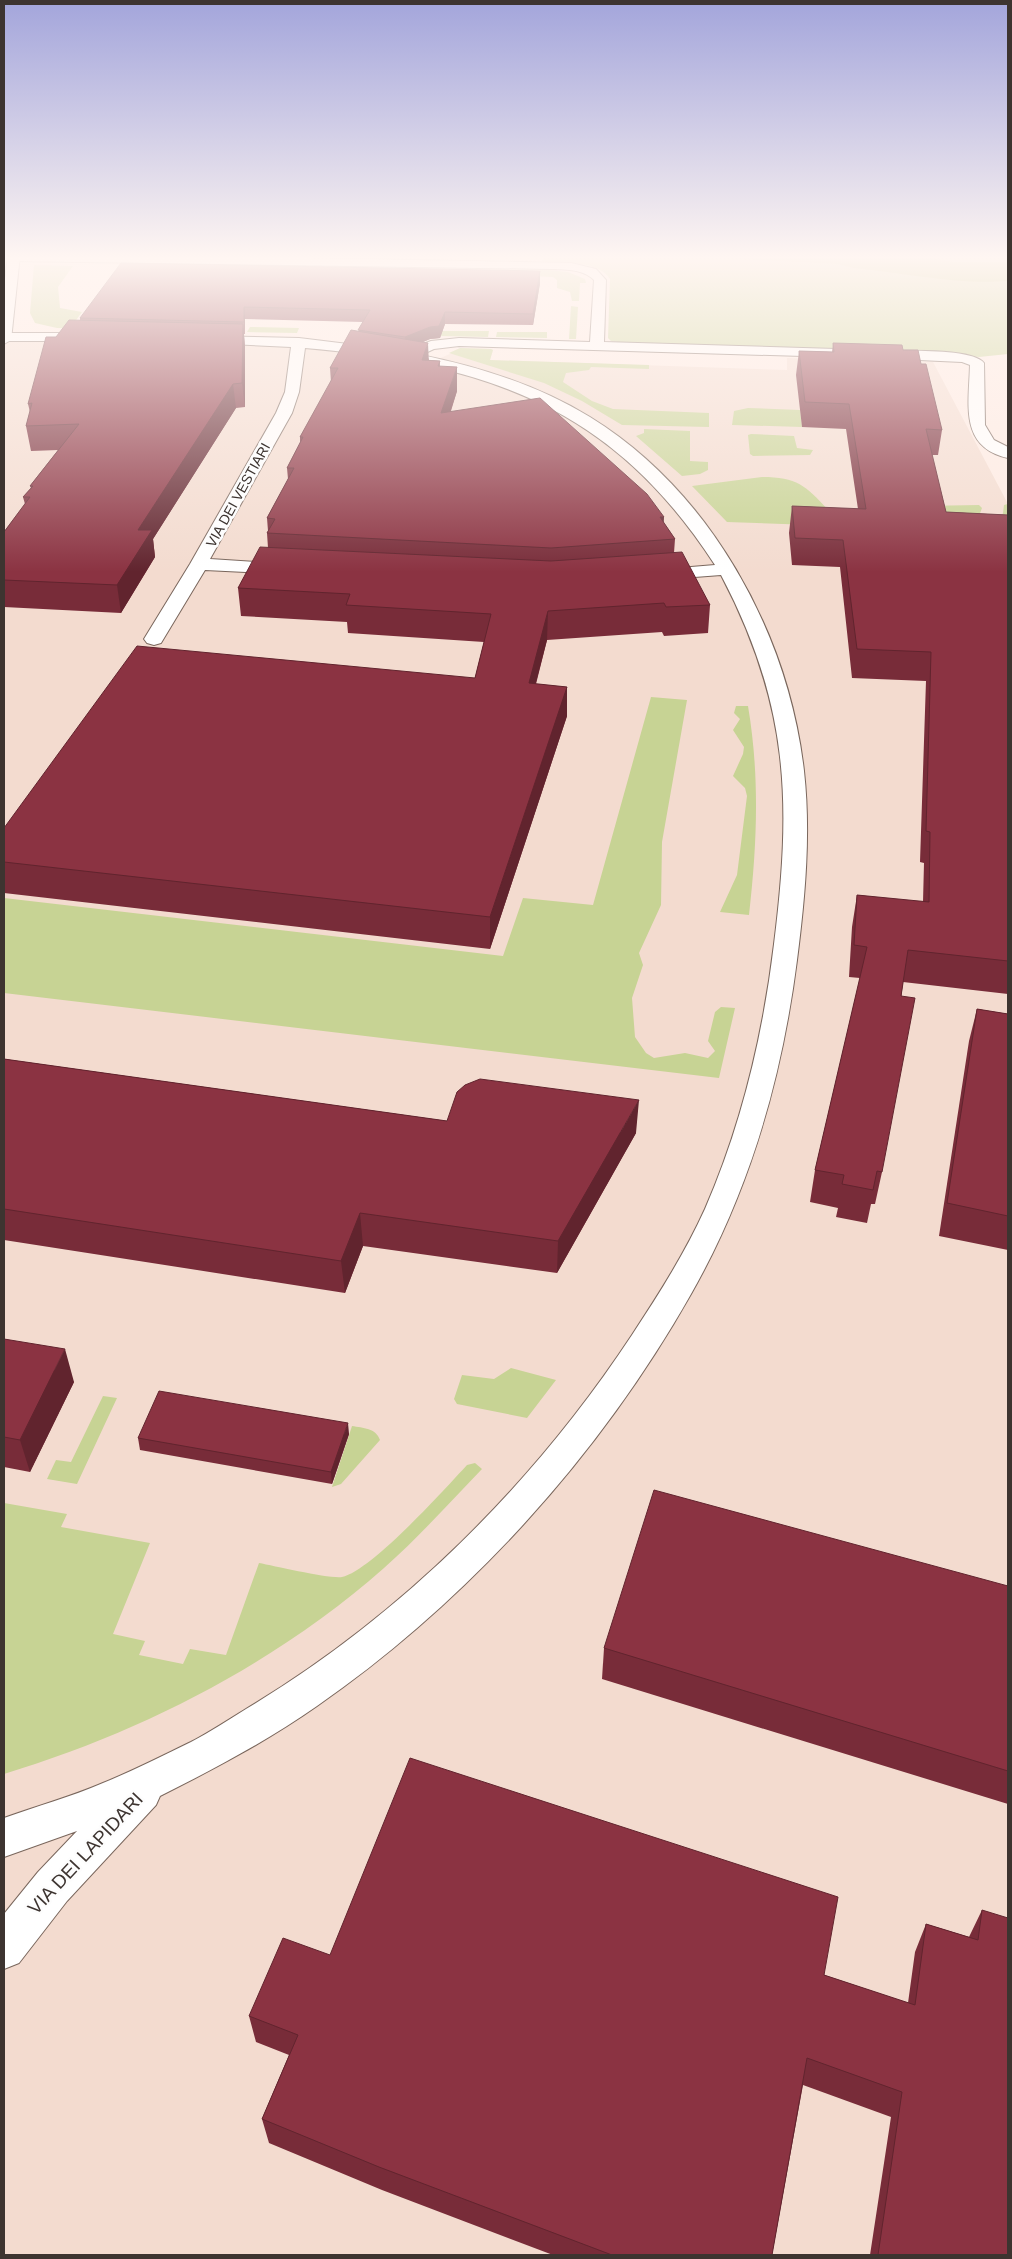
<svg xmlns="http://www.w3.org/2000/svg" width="1012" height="2259" viewBox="0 0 1012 2259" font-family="Helvetica,sans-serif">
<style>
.built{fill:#f3dbcf}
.green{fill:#c7d394}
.forest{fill:#afbe61}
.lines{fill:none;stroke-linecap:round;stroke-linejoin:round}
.street-casing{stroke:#79665c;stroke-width:2}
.secondary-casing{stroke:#79665c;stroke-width:2}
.street{fill:#fff;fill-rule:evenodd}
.secondary{fill:#fff;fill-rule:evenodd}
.wall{fill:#782c39}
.shaded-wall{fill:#61242e}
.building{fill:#8b3342;stroke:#61242e}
.labels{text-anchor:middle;stroke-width:5;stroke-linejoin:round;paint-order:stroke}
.far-street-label{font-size:14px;fill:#3d3430;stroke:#fdfdfd}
.near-street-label{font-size:19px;fill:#3d3430;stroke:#fdfdfd}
</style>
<rect width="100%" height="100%" fill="#feebe3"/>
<path class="built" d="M 4,337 L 265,341 L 434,361 L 463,348 L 491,349 L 493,350 L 490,360 L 787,370 L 787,358 L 933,362 L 1008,504 L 1008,2255 L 4,2255 Z"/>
<g class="green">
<path d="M 452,255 L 1008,255 L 1008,354 L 979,357 L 946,353 L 618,342 L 611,341 L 608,338 L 610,279 C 600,261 561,262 542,262 L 543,257 Z"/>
<path d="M 34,265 L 73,266 L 58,287 L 60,308 L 82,312 L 74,323 L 119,330 L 57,328 L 35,323 L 30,313 Z"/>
<path d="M 540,269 L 568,272 L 585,279 L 586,283 L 580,283 L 579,301 L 572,301 L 570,292 L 557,288 L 557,280 L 553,277 L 507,275 L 540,274 Z"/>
<path d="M 571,306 L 578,307 L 576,339 L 569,339 Z"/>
<path d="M 250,327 L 299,328 L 297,333 L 247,332 Z"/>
<path d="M 438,331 L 489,331 L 488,337 L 437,336 Z"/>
<path d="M 497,332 L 547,332 L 547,338 L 496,337 Z"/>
<path d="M 460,348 L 491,349 L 493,350 L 490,360 L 649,365 L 649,369 L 591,367 L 589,370 L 566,373 L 563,382 L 592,401 L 613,409 L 709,413 L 709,427 L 622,425 L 582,401 L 544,383 L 449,353 Z"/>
<path d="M 748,408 L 800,410 L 802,427 L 732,425 L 734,411 Z"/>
<path d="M 644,429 L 690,431 L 690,461 L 708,462 L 708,470 L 700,474 L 682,476 L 636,436 L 644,433 Z"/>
<path d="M 751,434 L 794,436 L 797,448 L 813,450 L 810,455 L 753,456 L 750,454 L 748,435 Z"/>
<path d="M 762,477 C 798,477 806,486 830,512 L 1001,518 L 1003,513 L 1004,505 L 1008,504 L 1008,532 L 727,522 L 692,486 Z"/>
<path d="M 979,505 L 982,508 L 979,516 L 969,519 L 921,506 Z"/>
<path d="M 651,697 L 687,700 L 662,842 L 661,905 L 639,953 L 643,965 L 632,998 L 635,1037 L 646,1053 L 654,1058 L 685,1053 L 708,1058 L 715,1051 L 708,1041 L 715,1012 L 721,1007 L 735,1008 L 719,1078 L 4,993 L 4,898 L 503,956 L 523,898 L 593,905 Z"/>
<path d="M 736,706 L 748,706 C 760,777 757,845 749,915 L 720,912 L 737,875 L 747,796 L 745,788 L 733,776 L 743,754 L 744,747 L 733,730 L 740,719 L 734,713 Z"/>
<path d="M 511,1368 L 556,1380 L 527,1418 L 457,1404 L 454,1399 L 462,1375 L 494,1379 Z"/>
<path d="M 103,1396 L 117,1398 L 77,1484 L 47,1479 L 56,1460 L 71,1462 Z"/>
<path d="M 352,1426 C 363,1428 376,1428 380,1440 L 341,1484 L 332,1487 Z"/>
<path d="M 475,1463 L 482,1469 C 450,1502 419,1537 384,1568 C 275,1664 142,1732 4,1774 L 4,1503 L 67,1514 L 61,1527 L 150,1543 L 113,1634 L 145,1641 L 139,1655 L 183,1664 L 190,1649 L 226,1655 L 259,1563 C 275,1566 330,1579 342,1577 C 371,1571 444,1490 467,1465 Z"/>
</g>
<path class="forest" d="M 763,255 L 885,257 L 916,255 L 953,262 L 1008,262 L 1008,281 C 957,285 905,273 853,268 L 838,264 L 740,259 L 741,257 Z"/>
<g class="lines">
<defs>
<g id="street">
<path d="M 8,255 L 149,255 L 571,263 L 596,269 L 606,280 L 604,342 L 836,349 L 843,353 L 836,357 L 459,346 L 434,349 L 421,355 C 480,367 538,385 590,417 C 710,491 788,632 804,771 C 811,834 805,898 797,960 C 782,1078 750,1190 691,1294 C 600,1455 469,1600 317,1706 C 267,1741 214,1769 160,1796 L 156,1805 L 67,1901 L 19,1963 L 4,1969 L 4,1914 L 38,1872 L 77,1831 L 4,1857 L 4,1818 C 37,1806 71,1797 103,1783 C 133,1771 162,1756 191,1742 C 210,1732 228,1720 246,1709 C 401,1616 533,1485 632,1335 C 659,1294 685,1253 705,1209 C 742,1124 763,1035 774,944 C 792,802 789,704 721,575 L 655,580 L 649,579 L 646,575 L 649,571 L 655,570 L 715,565 C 612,406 486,364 305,348 L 299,392 L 292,413 L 210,559 L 285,564 L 291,565 L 294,569 L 291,573 L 285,574 L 205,570 L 161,643 L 154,645 L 147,643 L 144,639 L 190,564 L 276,413 L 285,392 L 291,347 L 208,343 L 203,342 L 201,339 L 203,336 L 299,338 L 405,351 L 431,341 L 459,338 L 590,342 L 594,280 C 583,269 567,270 552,269 L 13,261 L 9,260 Z"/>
<path d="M 4,333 L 93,333 L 100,337 L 93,341 L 4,341 Z"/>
<path d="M 881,351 C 901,351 973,348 984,363 L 985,425 L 994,440 L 1008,447 L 1008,458 C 959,447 969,404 970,365 L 962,362 L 876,358 L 874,355 L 876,352 Z"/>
</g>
<path id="secondary" d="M 8,255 L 20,255 L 11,340 L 4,344 L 4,287 Z"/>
</defs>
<use href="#street" class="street-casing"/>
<use href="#secondary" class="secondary-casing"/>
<use href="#street" class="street"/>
<use href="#secondary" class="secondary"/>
</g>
<g class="wall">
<path d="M 540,271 L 540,283 L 533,325 L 445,324 L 440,338 L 430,339 L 423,342 L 429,360 L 440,361 L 440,366 L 457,391 L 451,411 L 664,523 L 675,539 L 674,553 L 710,605 L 708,633 L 664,636 L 662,632 L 547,640 L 536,684 L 567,687 L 567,716 L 490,949 L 4,893 L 4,828 L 475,678 L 484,642 L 348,633 L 347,622 L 241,616 L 238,588 L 268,548 L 267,533 L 268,531 L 267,518 L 288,479 L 287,468 L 300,443 L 300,437 L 331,382 L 330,368 L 358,332 L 363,322 L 245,319 L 245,334 L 244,334 L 245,347 L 245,407 L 236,408 L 153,539 L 155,557 L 121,613 L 4,607 L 4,532 L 25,504 L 23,497 L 31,488 L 30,486 L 58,450 L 31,451 L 26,426 L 30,412 L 28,404 L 56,337 L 80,320 L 80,318 Z"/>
<path d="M 833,343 L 903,350 L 921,364 L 942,430 L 938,455 L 932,455 L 946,512 L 1008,515 L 1008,994 L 903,982 L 882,1172 L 875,1204 L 871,1204 L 867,1223 L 836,1217 L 838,1208 L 810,1202 L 815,1170 L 860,978 L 849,977 L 852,927 L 857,895 L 923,902 L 924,863 L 920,862 L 926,681 L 852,678 L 840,567 L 792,565 L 789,533 L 792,506 L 858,509 L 846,429 L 802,427 L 796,375 L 799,351 L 832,352 Z"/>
<path d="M 977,1009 L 1008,1014 L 1008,1250 L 939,1236 L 969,1041 Z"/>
<path d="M 4,1059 L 447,1121 L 636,1133 L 557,1273 L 363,1246 L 345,1293 L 4,1240 Z"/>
<path d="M 4,1339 L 74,1382 L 30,1472 L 4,1467 Z"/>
<path d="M 349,1434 L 332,1484 L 140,1450 L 138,1438 Z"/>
<path d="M 1008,1586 L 1008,1804 L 602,1679 L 604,1648 Z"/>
<path d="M 982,1910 L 1008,2255 L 870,2255 L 891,2117 L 803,2085 L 772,2255 L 553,2255 L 382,2190 L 269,2143 L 262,2119 L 289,2055 L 256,2042 L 249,2016 L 330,1955 L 824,1975 L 908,2003 L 915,1952 L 926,1924 L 969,1937 Z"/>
</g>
<g class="shaded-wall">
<path d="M 540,271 L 540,283 L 533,325 L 533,314 Z"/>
<path d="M 244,307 L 245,319 L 245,334 L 244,322 Z"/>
<path d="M 445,312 L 445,324 L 440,338 L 430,339 L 406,349 L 405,337 L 430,327 Z"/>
<path d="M 243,324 L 245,347 L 245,407 L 242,383 Z"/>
<path d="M 428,343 L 429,366 L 422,360 Z"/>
<path d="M 457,367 L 457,391 L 442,437 L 441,413 Z"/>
<path d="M 233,384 L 236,408 L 153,539 L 155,557 L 121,613 L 117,585 L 138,530 Z"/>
<path d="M 660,517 L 664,517 L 663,540 Z"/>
<path d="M 548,611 L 547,640 L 528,713 L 529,683 Z"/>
<path d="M 567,687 L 567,716 L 490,949 L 490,917 Z"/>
<path d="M 639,1100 L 636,1133 L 557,1273 L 558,1241 Z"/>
<path d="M 360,1213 L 363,1246 L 345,1293 L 341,1261 Z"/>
<path d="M 65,1349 L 74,1382 L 30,1472 L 20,1440 Z"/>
<path d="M 348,1423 L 349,1434 L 332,1484 L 331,1472 Z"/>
</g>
<g class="building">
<path d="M 121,263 L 540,271 L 533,314 L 445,312 L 439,326 L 430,327 L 405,337 L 358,330 L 370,310 L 244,307 L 244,322 L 80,318 Z"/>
<path d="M 69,320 L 243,324 L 242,383 L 233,384 L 138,530 L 152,530 L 117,585 L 4,580 L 4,532 L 30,497 L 23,497 L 33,486 L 30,486 L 79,424 L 26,426 L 32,403 L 28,404 L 46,337 L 56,337 Z"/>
<path d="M 351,330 L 428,343 L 422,360 L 440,361 L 438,366 L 457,367 L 441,413 L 540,398 L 647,494 L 664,517 L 660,517 L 675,539 L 551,548 L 267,533 L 275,519 L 267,518 L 294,468 L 287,468 L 303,437 L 300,437 L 338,368 L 330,368 Z"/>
<path d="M 833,343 L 902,345 L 903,350 L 918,350 L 921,364 L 926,364 L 942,430 L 926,429 L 946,512 L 1008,515 L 1008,961 L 908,950 L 901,996 L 915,998 L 882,1172 L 877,1171 L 873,1190 L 842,1184 L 844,1175 L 815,1170 L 867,947 L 854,945 L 857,895 L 929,902 L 930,832 L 926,831 L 931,652 L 857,649 L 843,540 L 795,538 L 792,506 L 866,509 L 849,404 L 805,402 L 799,351 L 834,352 Z"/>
<path d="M 260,547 L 551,561 L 682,552 L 710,605 L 666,607 L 664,603 L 548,611 L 529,683 L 567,687 L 490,917 L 4,862 L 4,828 L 137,646 L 475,678 L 491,614 L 346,605 L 350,594 L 238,588 Z"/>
<path d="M 977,1009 L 1008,1014 L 1008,1216 L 947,1203 Z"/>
<path d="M 4,1059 L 447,1121 L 457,1092 L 465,1085 L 480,1079 L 639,1100 L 558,1241 L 360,1213 L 341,1261 L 4,1209 Z"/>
<path d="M 4,1339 L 65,1349 L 20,1440 L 4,1437 Z"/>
<path d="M 159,1391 L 348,1423 L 331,1472 L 138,1438 Z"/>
<path d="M 654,1490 L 1008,1586 L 1008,1771 L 604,1648 Z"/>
<path d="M 410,1758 L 838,1897 L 824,1975 L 915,2005 L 926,1924 L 978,1940 L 982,1910 L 1008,1918 L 1008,2255 L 878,2255 L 902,2092 L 807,2058 L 772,2255 L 612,2255 L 379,2167 L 262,2119 L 298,2035 L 249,2016 L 283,1938 L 330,1955 Z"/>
</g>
<linearGradient id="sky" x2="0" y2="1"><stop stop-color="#a3a5db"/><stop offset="0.45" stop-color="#fff6f2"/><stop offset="1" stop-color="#fff6f2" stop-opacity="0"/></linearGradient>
<rect width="1012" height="572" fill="url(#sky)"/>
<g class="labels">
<g class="far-street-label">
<text transform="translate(238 495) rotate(-61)" y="5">VIA DEI VESTIARI</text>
</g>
<g class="near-street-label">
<text transform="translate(85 1853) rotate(-47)" y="7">VIA DEI LAPIDARI</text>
</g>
</g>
<rect width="1012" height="2259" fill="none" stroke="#3d3430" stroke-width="10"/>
</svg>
